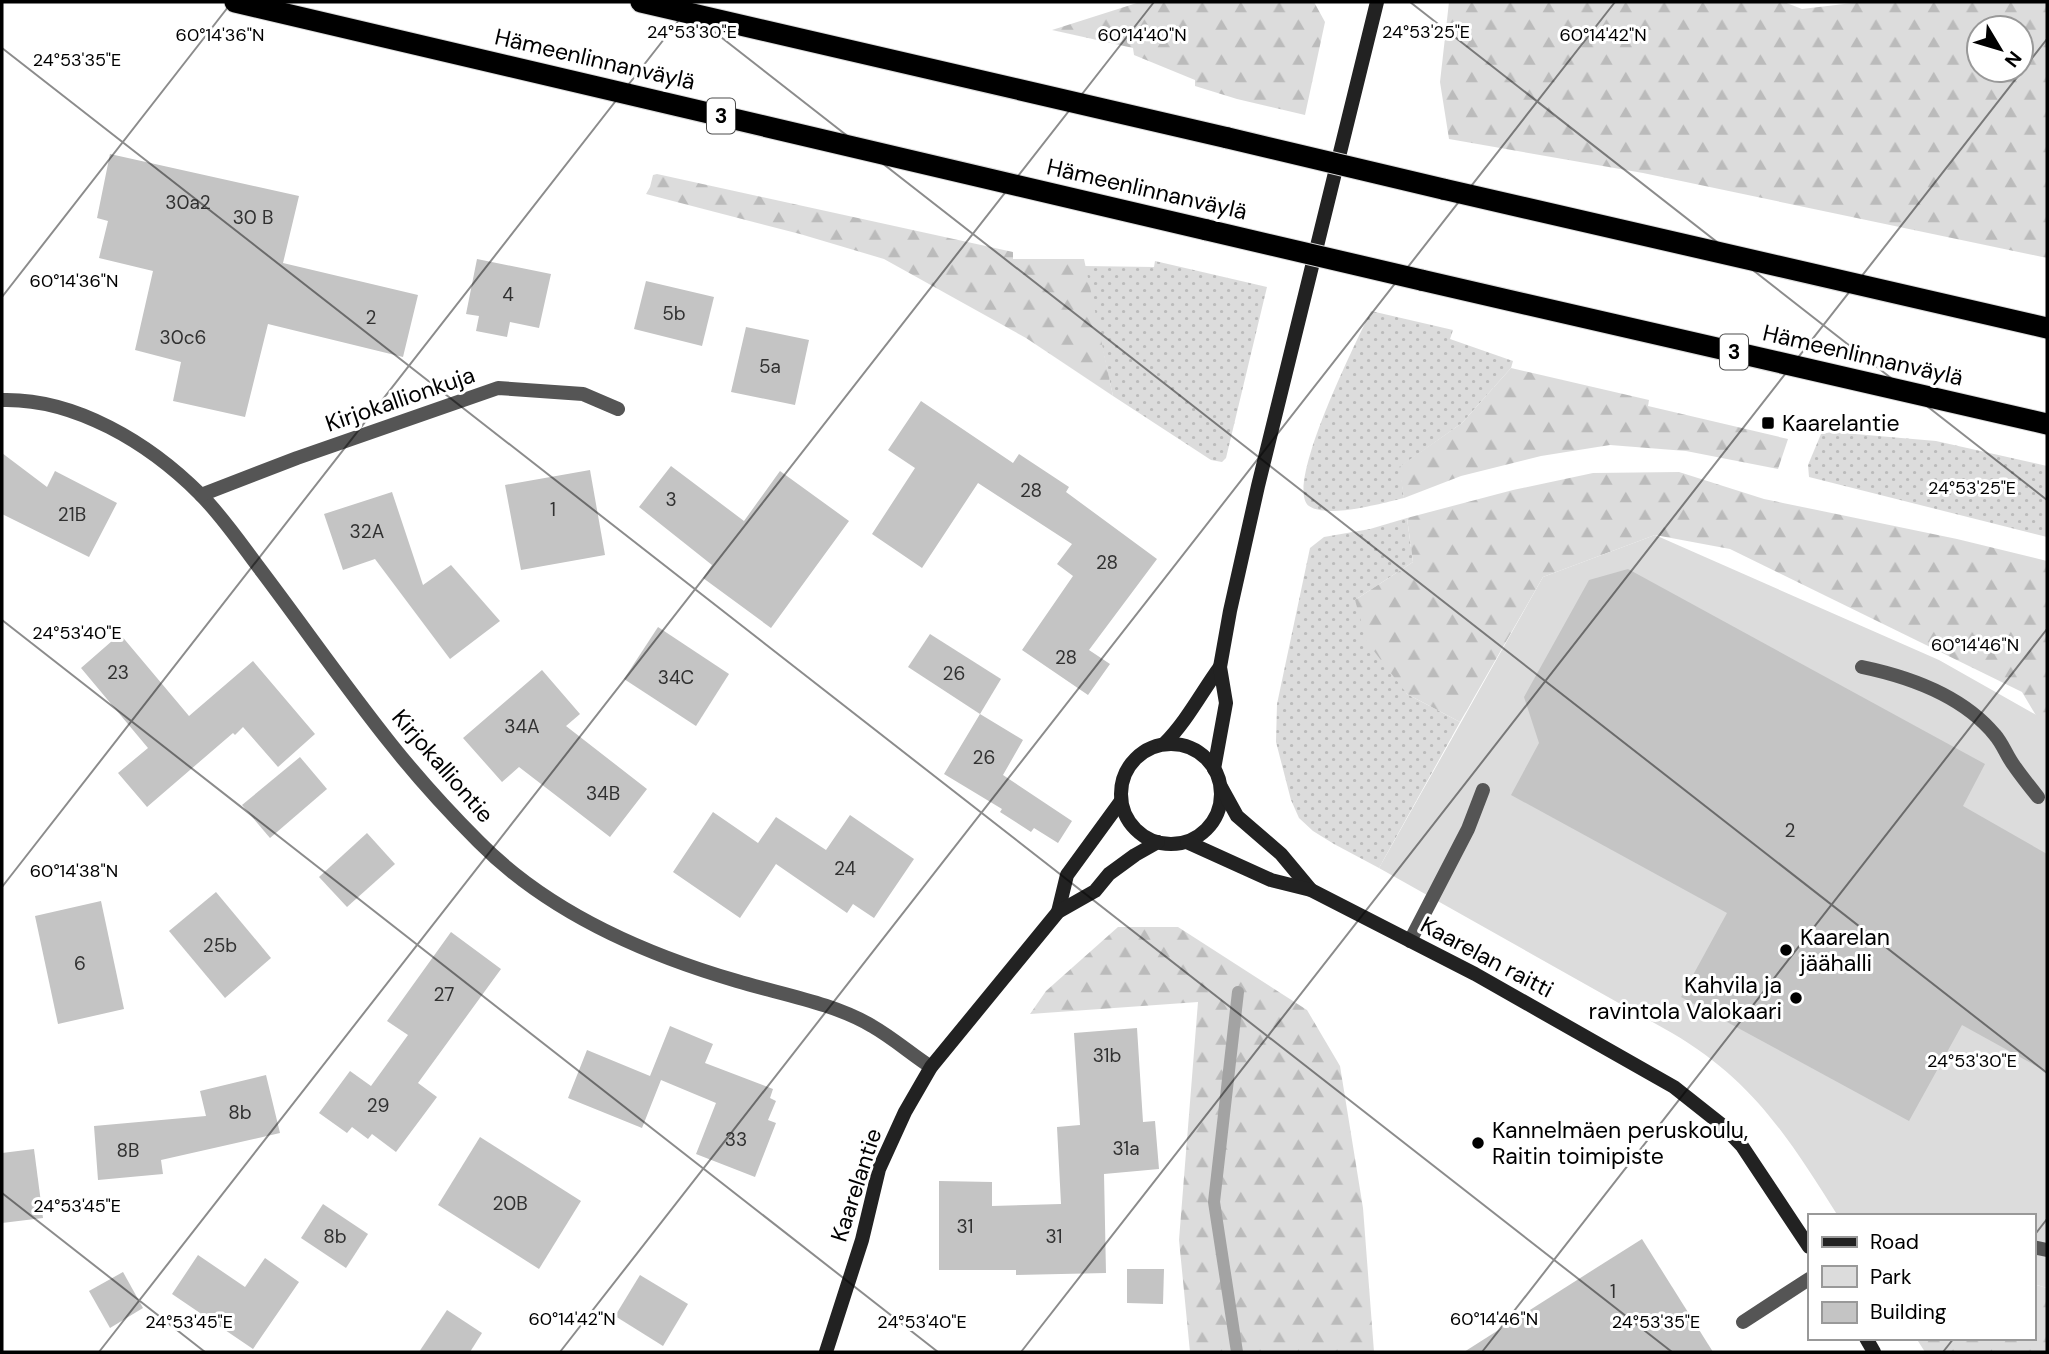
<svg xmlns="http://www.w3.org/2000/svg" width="2049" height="1354" viewBox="0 0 2049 1354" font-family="'DM Sans',sans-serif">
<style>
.grass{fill:url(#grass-dots)}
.forest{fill:url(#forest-firs);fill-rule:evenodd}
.green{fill:#dcdcdc}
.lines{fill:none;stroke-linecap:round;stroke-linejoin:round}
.stream{stroke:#a3a3a3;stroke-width:12}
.building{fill:#c4c4c4}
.highway-casing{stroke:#dbdbdb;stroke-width:23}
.lane{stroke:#555;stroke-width:14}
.street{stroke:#555;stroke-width:14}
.secondary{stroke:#222;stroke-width:14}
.highway{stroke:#000;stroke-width:21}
.highway-bridge-casing{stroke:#dbdbdb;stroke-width:23;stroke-linecap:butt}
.highway-bridge{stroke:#000;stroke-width:21}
.ticks{fill:none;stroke:#000;stroke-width:2;stroke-opacity:0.45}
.poi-dot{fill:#000;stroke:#fff;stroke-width:2.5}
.labels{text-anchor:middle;stroke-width:6;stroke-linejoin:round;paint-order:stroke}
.number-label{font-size:19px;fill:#313131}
.shield{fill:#fff;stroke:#4c4c4c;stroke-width:2}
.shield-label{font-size:21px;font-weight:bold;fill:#000}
.street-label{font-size:23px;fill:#000;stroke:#fff}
.poi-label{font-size:23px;fill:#000;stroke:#fff;text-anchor:start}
.ticks-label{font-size:18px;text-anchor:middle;fill:#000;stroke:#fff;stroke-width:6;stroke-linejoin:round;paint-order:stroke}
</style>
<defs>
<pattern id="grass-dots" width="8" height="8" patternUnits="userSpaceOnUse" patternTransform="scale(1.75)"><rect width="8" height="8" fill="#dcdcdc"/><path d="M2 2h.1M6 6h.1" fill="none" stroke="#bbb" stroke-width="1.8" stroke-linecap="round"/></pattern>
<pattern id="forest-firs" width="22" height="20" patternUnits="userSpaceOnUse" patternTransform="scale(1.75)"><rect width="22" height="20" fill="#dcdcdc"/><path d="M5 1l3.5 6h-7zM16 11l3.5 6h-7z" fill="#bbb"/></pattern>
</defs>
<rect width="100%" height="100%" fill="#fff"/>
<g class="grass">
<path d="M 1155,261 L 1267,287 L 1226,458 L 1222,462 L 1211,460 L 1113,396 L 1084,266 L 1154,267 Z"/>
<path d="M 1371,311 L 1453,330 L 1450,339 L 1513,361 L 1511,368 L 1462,423 L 1400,467 L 1404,498 C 1383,503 1327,519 1309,506 C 1283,487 1358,338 1371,311 Z"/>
<path d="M 1832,432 L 1936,441 L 2047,466 L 2047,537 L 1809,477 L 1808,465 L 1821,434 Z"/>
<path d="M 1407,518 L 1413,562 L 1355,600 L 1407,694 L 1460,722 L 1379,868 L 1334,844 L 1313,831 L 1299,818 L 1291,800 L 1276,742 L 1277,704 L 1310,548 L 1324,537 L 1370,529 Z"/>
</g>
<g class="forest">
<path d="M 1140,2 L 1314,2 L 1325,22 L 1305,115 L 1237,99 L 1195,86 L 1195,80 L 1134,55 L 1133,48 L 1052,30 Z"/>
<path d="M 1449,2 L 1784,2 L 1802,9 L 1861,2 L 2047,2 L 2047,258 L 1643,173 L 1449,139 L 1440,82 ZM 2021,28 L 2021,70 L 1979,70 L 1979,28 Z"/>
<path d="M 657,174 L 1013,252 L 1013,259 L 1084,259 L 1113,396 L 1026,338 L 884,259 L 800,234 L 646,194 L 650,187 L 653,175 Z"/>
<path d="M 1511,368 L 1649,400 L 1648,406 L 1788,439 L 1778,469 L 1686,451 L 1610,445 L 1541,456 L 1461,476 L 1404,498 L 1399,467 L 1462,423 Z"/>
<path d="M 1679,472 L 1764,499 L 1957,539 L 2047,561 L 2047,734 L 2022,692 L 1730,549 L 1655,535 L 1543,577 L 1460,722 L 1407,694 L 1367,642 L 1355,600 L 1413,562 L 1407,518 L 1513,490 L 1593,473 Z"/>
<path d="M 1118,927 L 1178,927 L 1307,1010 L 1340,1066 L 1363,1208 L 1374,1352 L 1190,1352 L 1179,1240 L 1198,1002 L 1030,1014 L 1046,991 Z"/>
<path d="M 2033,1284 L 2047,1288 L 2047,1352 L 1925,1352 L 1916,1338 L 2033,1338 Z"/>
</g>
<path class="green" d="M 1655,535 L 1939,660 L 2047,721 L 2047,1288 L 2033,1284 L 2033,1216 L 1838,1216 C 1789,1139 1754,1081 1672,1033 L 1379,868 L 1543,577 Z"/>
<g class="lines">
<path class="stream" d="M 1237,1352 L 1214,1202 L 1238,992"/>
</g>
<g class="building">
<path d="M 110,154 L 299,196 L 283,263 L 418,295 L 403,357 L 268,324 L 245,417 L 173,401 L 181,362 L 135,350 L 153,271 L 99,258 L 108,221 L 97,218 Z"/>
<path d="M 477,259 L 551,274 L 539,328 L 510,322 L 507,337 L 476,331 L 479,316 L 466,314 Z"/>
<path d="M 646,281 L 714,297 L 702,346 L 634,329 Z"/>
<path d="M 746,327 L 809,340 L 795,405 L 731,392 Z"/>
<path d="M 921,401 L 1013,463 L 1019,454 L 1069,487 L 1066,492 L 1157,559 L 1089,650 L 1110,664 L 1088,695 L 1022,650 L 1073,576 L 1057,564 L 1072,544 L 978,483 L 922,568 L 872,534 L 915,468 L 888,450 Z"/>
<path d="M 2,453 L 47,487 L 55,471 L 117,503 L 89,557 L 2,514 Z"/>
<path d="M 671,466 L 744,521 L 780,471 L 849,521 L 771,628 L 703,578 L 712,565 L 639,507 Z"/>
<path d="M 590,470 L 605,555 L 521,570 L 505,485 Z"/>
<path d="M 392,492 L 423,585 L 451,565 L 500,621 L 450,659 L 375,559 L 343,570 L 324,514 Z"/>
<path d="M 1628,569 L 1985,764 L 1963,806 L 2047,854 L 2047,1072 L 1962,1025 L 1909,1121 L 1681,997 L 1727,913 L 1511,795 L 1539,743 L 1524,697 L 1589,580 Z"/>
<path d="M 658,627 L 729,674 L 696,726 L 624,679 Z"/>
<path d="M 120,634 L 189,716 L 253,661 L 315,734 L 278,767 L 243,727 L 235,735 L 233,733 L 147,807 L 118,773 L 148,748 L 81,668 Z"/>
<path d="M 930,634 L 1001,679 L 980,714 L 908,667 Z"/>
<path d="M 542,670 L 580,714 L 566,726 L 647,789 L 610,837 L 519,767 L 502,782 L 463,738 Z"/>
<path d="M 980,714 L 1023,740 L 1003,775 L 1072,821 L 1058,843 L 1034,828 L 1031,832 L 1000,812 L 1002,809 L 944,774 Z"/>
<path d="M 300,757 L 327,789 L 270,838 L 242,805 Z"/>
<path d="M 713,812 L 758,843 L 776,817 L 826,850 L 850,815 L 914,859 L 874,918 L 853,904 L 847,913 L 776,864 L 740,918 L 673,872 Z"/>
<path d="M 367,833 L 395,864 L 347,907 L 319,877 Z"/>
<path d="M 216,892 L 271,958 L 225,998 L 169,931 Z"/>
<path d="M 101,901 L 124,1009 L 58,1024 L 35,916 Z"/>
<path d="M 451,932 L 501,969 L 418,1083 L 437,1097 L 396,1152 L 372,1134 L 368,1139 L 352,1127 L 347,1133 L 319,1113 L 350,1071 L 371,1086 L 408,1035 L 387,1021 Z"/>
<path d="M 670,1026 L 713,1044 L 705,1063 L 773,1089 L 770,1098 L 776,1101 L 768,1120 L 776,1123 L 755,1177 L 696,1154 L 716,1103 L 661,1080 L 642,1128 L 568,1098 L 587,1050 L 650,1076 Z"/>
<path d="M 1137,1028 L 1143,1122 L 1155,1121 L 1159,1169 L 1104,1174 L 1106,1273 L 1016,1275 L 1016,1270 L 939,1270 L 939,1181 L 992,1182 L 992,1206 L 1061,1204 L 1057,1127 L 1080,1125 L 1074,1033 Z"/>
<path d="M 266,1075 L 280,1133 L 161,1160 L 163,1174 L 98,1180 L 94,1126 L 206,1116 L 200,1091 Z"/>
<path d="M 480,1137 L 581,1201 L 539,1269 L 438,1205 Z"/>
<path d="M 34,1149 L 43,1218 L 2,1223 L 2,1153 Z"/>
<path d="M 323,1204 L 368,1234 L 346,1268 L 301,1238 Z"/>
<path d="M 1642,1239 L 1713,1352 L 1464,1352 L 1596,1268 Z"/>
<path d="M 198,1255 L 245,1287 L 265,1258 L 299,1282 L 253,1349 L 172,1294 Z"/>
<path d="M 1127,1269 L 1164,1269 L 1163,1304 L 1127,1303 Z"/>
<path d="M 123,1272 L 143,1308 L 110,1328 L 89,1291 Z"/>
<path d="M 640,1275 L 688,1304 L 663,1346 L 615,1316 Z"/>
<path d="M 447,1310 L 482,1333 L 470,1352 L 419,1352 Z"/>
</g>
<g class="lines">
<defs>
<g id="highway">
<path d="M 235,2 L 1207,230"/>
<path d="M 641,2 L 1228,138"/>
<path d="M 1443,189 L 2047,328"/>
<path d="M 1421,280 L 2047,424"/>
</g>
</defs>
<use href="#highway" class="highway-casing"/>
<g class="lane">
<path d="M 1862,667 C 1910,677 1963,696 1995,735 C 2003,744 2007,757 2015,767 C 2022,777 2030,787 2038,797"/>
<path d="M 1410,941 L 1468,829 L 1483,790"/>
<path d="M 2033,1247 L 2047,1250"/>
<path d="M 1743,1322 L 1809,1279"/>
</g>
<g class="street">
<path d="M 2,400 C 75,398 149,443 200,494 C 224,518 243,547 263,573 C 306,630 347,689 391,744 C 418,778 448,811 479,842 C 548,912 644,954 737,981 C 780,994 834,1003 872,1026 C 893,1038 911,1054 931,1067"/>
<path d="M 201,495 L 297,458 L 498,388 L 583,394 L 618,409"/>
</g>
<g class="secondary">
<circle cx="1171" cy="794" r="50"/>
<path d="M 1164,744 C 1187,721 1201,693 1220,667"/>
<path d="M 1214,769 L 1226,703 L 1220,667 L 1230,611 L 1258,486 L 1377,2"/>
<path d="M 1221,787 L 1237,816 L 1281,854 L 1311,890"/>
<path d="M 1187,842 L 1271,880 L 1311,890 L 1475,974 L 1674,1087 L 1722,1125 L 1742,1146 L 1809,1247"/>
<path d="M 1058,912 L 1067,875 L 1121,801"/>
<path d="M 1866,1338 L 1874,1352"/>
<path d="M 826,1352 L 862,1240 L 879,1169 L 905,1112 L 931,1067 L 1058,912 L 1095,891 L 1109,874 L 1135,855 L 1158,842"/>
</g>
<use href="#highway" class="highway"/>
<defs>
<g id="highway-bridge">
<path d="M 1228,138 L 1443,189"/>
<path d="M 1207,230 L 1421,280"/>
</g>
</defs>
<use href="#highway-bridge" class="highway-bridge-casing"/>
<use href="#highway-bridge" class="highway-bridge"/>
</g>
<path class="ticks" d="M 676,2 L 2047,1073M 1410,2 L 2047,500M 2,48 L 1672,1352M 2,297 L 232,2M 2,620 L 938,1352M 2,887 L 693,2M 2,1193 L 205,1352M 2033,1237 L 2047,1219M 99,1352 L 1154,2M 560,1352 L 1615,2M 1021,1352 L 2047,39M 1482,1352 L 2047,629M 1943,1352 L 1954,1338"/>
<g class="poi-dot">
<rect x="1761" y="416" width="14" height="14" rx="3.5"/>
<circle cx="1786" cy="950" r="7"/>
<circle cx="1796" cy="998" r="7"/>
<circle cx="1478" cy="1143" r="7"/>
</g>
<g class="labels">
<g class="number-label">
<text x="188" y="209">30a2</text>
<text x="253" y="224">30 B</text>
<text x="508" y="301">4</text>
<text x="674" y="320">5b</text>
<text x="371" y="324">2</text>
<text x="183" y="344">30c6</text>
<text x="770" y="373">5a</text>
<text x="1031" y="497">28</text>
<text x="671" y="506">3</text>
<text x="553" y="516">1</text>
<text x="72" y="521">21B</text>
<text x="367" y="538">32A</text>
<text x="1107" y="569">28</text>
<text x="1066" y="664">28</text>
<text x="118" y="679">23</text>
<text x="954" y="680">26</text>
<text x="676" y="684">34C</text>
<text x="522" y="733">34A</text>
<text x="984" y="764">26</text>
<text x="603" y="800">34B</text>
<text x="1790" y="837">2</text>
<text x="845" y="875">24</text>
<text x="220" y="952">25b</text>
<text x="80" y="970">6</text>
<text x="444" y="1001">27</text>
<text x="1107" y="1062">31b</text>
<text x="378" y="1112">29</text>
<text x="240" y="1119">8b</text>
<text x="736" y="1146">33</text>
<text x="1126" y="1155">31a</text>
<text x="128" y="1157">8B</text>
<text x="510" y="1210">20B</text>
<text x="965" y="1233">31</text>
<text x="335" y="1243">8b</text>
<text x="1054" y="1243">31</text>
<text x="1613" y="1298">1</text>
</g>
<g class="shield">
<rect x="707" y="98.5" width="28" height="35" rx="5"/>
<rect x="1720" y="334.5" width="28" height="35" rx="5"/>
</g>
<g class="shield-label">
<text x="721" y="123">3</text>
<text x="1734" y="359">3</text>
</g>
<g class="street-label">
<text transform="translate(595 59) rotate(13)" y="8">Hämeenlinnanväylä</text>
<text transform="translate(1147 189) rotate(13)" y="8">Hämeenlinnanväylä</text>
<text transform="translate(1863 355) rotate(13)" y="8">Hämeenlinnanväylä</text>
<text transform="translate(400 399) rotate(-19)" y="8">Kirjokallionkuja</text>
<text transform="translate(443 766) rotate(49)" y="8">Kirjokalliontie</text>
<text transform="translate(1487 957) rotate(28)" y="8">Kaarelan raitti</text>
<text transform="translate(856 1185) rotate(-72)" y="8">Kaarelantie</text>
</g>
<g class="poi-label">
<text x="1782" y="431">Kaarelantie</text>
<text x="1800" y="945">Kaarelan<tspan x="1800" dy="26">jäähalli</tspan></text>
<text x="1782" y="993" text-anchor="end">Kahvila ja<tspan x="1782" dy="26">ravintola Valokaari</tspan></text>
<text x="1492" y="1138">Kannelmäen peruskoulu,<tspan x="1492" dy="26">Raitin toimipiste</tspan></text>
</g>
</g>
<g class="ticks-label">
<text x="692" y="38">24°53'30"E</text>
<text x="1426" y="38">24°53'25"E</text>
<text x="220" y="41">60°14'36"N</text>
<text x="1142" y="41">60°14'40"N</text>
<text x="1603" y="41">60°14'42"N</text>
<text x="77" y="66">24°53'35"E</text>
<text x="74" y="287">60°14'36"N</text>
<text x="1972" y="494">24°53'25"E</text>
<text x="77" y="639">24°53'40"E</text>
<text x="1975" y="651">60°14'46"N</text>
<text x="74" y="877">60°14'38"N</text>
<text x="1972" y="1067">24°53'30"E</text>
<text x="77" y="1212">24°53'45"E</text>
<text x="572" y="1325">60°14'42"N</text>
<text x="1494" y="1325">60°14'46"N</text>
<text x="189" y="1328">24°53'45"E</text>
<text x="922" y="1328">24°53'40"E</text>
<text x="1656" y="1328">24°53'35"E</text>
</g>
<rect width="2049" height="1354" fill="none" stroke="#000000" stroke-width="7"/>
<rect x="1808" y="1214" width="228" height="126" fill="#ffffff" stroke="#999999" stroke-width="2"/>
<rect x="1822" y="1237" width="35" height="10" fill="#222222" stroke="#999999" stroke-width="2"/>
<text x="1870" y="1249" font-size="21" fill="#000000">Road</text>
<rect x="1822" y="1266" width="35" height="21" fill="#dcdcdc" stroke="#999999" stroke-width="2"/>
<text x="1870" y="1284" font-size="21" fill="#000000">Park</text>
<rect x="1822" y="1302" width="35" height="21" fill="#c4c4c4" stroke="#999999" stroke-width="2"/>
<text x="1870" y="1319" font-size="21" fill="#000000">Building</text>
<g transform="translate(2000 49) rotate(128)"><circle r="33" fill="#ffffff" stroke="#999999" stroke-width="2"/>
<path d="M0-5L12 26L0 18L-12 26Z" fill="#000000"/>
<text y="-10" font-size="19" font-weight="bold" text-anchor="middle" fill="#000000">N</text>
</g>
</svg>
